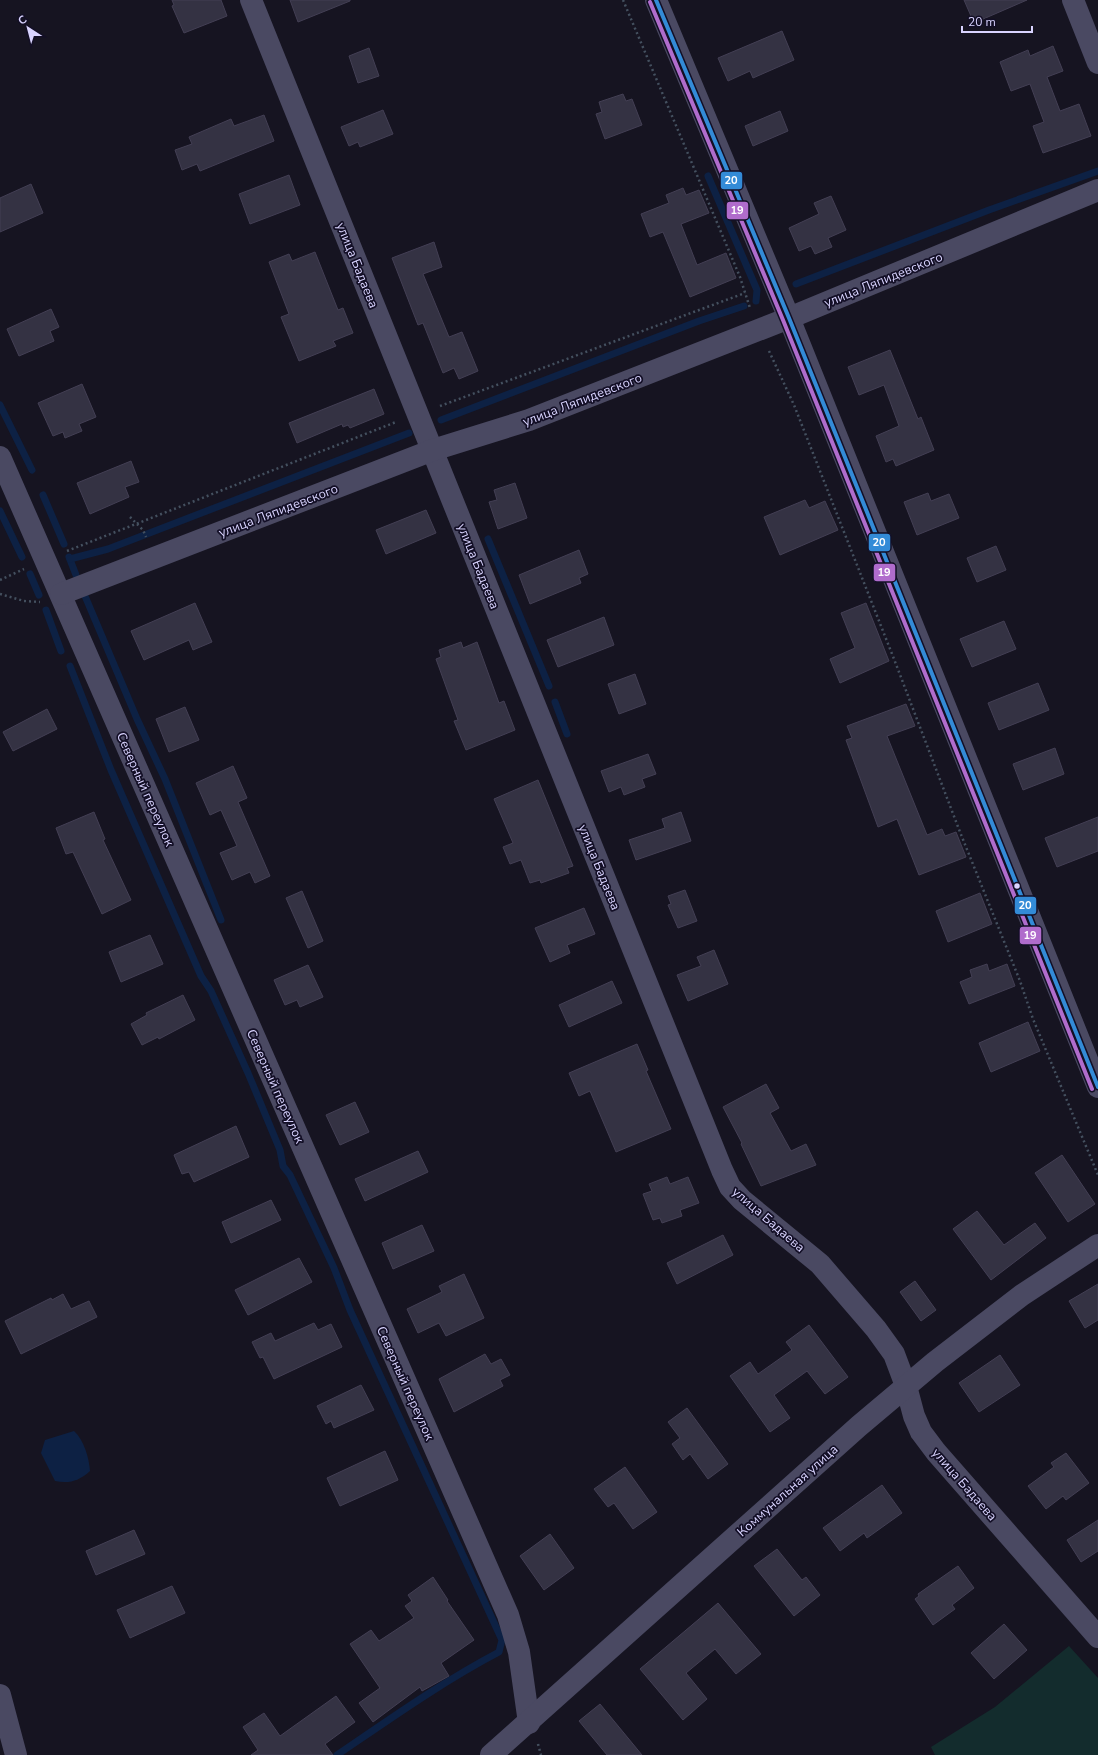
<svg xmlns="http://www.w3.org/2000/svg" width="1098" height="1755" viewBox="0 0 1098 1755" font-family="'Nunito Sans',sans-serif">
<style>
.green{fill:#132c2d}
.water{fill:#0d2144}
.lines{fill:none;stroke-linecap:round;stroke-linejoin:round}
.stream{stroke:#0d2144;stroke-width:7}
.building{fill:#343243;stroke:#433f54}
.path{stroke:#44505f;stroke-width:2.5;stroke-dasharray:2 3;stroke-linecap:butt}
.minor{stroke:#4a4962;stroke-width:22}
.bus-1-casing{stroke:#130f26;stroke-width:7}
.bus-2-casing{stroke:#130f26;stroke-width:7}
.bus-1{stroke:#338bd7;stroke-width:4}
.bus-2{stroke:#b06ccc;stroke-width:4}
.bus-dot{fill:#d9d4ff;stroke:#130f26;stroke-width:1.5}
.labels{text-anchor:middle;stroke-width:3.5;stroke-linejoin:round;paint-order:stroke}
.street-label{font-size:13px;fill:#d9d4ff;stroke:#130f26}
.line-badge{stroke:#130f26;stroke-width:1.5}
.badge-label{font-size:11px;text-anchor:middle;font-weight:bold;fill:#fff}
</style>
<rect width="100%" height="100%" fill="#161421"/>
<path class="green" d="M 1069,1646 L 1098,1678 L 1098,1755 L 935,1755 L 931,1747 L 995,1707 Z"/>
<path class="water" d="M 74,1431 C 84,1440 89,1458 90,1471 C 79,1481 69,1484 55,1481 L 41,1453 L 45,1440 Z"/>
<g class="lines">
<g class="stream">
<path d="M 708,176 L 757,290 L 756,301"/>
<path d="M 796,284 L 989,210 L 1098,171"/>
<path d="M 0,405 L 32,470"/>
<path d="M 441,420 L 699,321 L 744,306"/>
<path d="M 43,495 L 64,544"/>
<path d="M 0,511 L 22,557"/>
<path d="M 488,539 L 549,686"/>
<path d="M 69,557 L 76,575"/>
<path d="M 70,559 L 108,549 L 409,433"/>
<path d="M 30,574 L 39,595"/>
<path d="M 85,596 L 137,719 L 165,779 L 221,920"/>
<path d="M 46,610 L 61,651"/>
<path d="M 70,666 L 111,770 L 201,976 L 211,991 L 248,1073 L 280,1150 L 283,1166 L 290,1175 L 334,1268 L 350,1310 L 502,1640 L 499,1652 C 442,1682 390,1719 337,1755"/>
<path d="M 555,702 L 567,734"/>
</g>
</g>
<g class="building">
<path d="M 172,0 L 221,0 L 227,16 L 184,33 L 172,6 L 174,5 Z"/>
<path d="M 290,0 L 350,0 L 350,1 L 298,22 Z"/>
<path d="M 964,0 L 1027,0 L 974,23 Z"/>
<path d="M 782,31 L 794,60 L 753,78 L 750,71 L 728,81 L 718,58 Z"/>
<path d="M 1053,46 L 1063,71 L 1047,77 L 1060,111 L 1079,104 L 1091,136 L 1043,153 L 1033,126 L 1044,122 L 1030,84 L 1011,91 L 1000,62 L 1028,50 L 1030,56 Z"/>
<path d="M 369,48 L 379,76 L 358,83 L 349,56 Z"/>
<path d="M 623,94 L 626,101 L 632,99 L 642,125 L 605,139 L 596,114 L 602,112 L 599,102 Z"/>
<path d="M 383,110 L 393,134 L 360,147 L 358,142 L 349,146 L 341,127 Z"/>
<path d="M 780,111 L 788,131 L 753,146 L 745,126 Z"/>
<path d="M 264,115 L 274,141 L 200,171 L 197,164 L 182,170 L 175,150 L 192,144 L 189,137 L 231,119 L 234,126 Z"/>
<path d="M 289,175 L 300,205 L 250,224 L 239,194 Z"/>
<path d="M 31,184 L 43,213 L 0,232 L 0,198 Z"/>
<path d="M 683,188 L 686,195 L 699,190 L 709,213 L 681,224 L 697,265 L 726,253 L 736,278 L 690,297 L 663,232 L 650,237 L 641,214 L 669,203 L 666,195 Z"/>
<path d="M 831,196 L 846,230 L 828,238 L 832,247 L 815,254 L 811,246 L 799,251 L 789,228 L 819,214 L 814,203 Z"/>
<path d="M 434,242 L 442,267 L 423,274 L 449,337 L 462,332 L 478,371 L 459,379 L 454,368 L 443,373 L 423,323 L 418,325 L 392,258 Z"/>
<path d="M 315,252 L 338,310 L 343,308 L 353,333 L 333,341 L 336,346 L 299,361 L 281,317 L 289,314 L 269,262 L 289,254 L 292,261 Z"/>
<path d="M 51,309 L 59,327 L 50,331 L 54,341 L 19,356 L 7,329 Z"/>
<path d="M 890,350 L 918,419 L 921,417 L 934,450 L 896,466 L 893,459 L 886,462 L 876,436 L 899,426 L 884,385 L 859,395 L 848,367 Z"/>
<path d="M 82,384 L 96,417 L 79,424 L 82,431 L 65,438 L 63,432 L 53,436 L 38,403 Z"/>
<path d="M 374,389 L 384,414 L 350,428 L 348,425 L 343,427 L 342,424 L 297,443 L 289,423 Z"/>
<path d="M 131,461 L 139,482 L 125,487 L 129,497 L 90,514 L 77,483 Z"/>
<path d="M 515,483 L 527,518 L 498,529 L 489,502 L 497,500 L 494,490 Z"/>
<path d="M 928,493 L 931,501 L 949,494 L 959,518 L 917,535 L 904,502 Z"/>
<path d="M 805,500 L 809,508 L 825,501 L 838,530 L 780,555 L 764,517 Z"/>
<path d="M 426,510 L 436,533 L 386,554 L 376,530 Z"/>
<path d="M 996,546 L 1006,570 L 977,582 L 967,558 Z"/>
<path d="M 579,550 L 588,574 L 579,578 L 581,583 L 530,604 L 519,575 Z"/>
<path d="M 195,603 L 212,642 L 193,650 L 189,640 L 144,660 L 131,631 Z"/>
<path d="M 866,603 L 889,661 L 840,683 L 830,659 L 855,648 L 841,613 Z"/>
<path d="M 604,617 L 614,645 L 558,667 L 547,640 Z"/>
<path d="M 1004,621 L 1016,649 L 972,667 L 960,639 Z"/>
<path d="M 461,642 L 463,648 L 477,642 L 499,703 L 504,701 L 515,730 L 466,750 L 454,721 L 458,720 L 436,659 L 441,657 L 439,650 Z"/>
<path d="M 635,674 L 646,704 L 619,714 L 608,684 Z"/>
<path d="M 1038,683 L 1049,710 L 999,730 L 988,703 Z"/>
<path d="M 906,704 L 915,726 L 887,736 L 927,835 L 942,829 L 945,836 L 956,832 L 966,857 L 919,875 L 897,819 L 878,827 L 846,740 L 852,738 L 847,726 Z"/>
<path d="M 185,707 L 199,740 L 169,752 L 156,719 Z"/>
<path d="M 47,709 L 57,729 L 13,751 L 3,732 Z"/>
<path d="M 1055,748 L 1064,774 L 1023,790 L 1013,764 Z"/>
<path d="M 648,754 L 656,774 L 642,779 L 645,787 L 624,795 L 621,787 L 609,792 L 601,771 Z"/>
<path d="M 233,766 L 247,798 L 238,802 L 270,876 L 255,883 L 250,872 L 232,880 L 220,853 L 237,846 L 221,810 L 210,815 L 196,783 Z"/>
<path d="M 538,780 L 573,866 L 567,868 L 569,873 L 541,883 L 540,880 L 530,883 L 521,860 L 510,864 L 503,847 L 513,843 L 494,799 Z"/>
<path d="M 94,812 L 105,839 L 103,840 L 131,900 L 102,914 L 73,852 L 66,854 L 56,828 Z"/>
<path d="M 681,812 L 691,841 L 636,860 L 629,840 L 665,828 L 662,819 Z"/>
<path d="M 1098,817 L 1098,851 L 1057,867 L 1045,838 Z"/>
<path d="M 685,890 L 697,921 L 678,928 L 668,905 L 671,904 L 668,896 Z"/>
<path d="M 302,891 L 323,941 L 308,948 L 286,898 Z"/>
<path d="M 980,893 L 992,924 L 948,942 L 936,911 Z"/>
<path d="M 584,908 L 595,934 L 567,945 L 570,953 L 550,962 L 535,928 Z"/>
<path d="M 150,935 L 163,964 L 121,982 L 109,952 Z"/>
<path d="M 714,950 L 728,984 L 688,1001 L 677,975 L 701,966 L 697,957 Z"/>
<path d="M 987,964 L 989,971 L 1007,964 L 1015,986 L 969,1004 L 960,982 L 972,977 L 970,970 Z"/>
<path d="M 308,965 L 323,997 L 300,1007 L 297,1000 L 285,1005 L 274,980 Z"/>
<path d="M 612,981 L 622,1003 L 569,1027 L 559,1005 Z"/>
<path d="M 183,995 L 195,1020 L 159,1039 L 158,1037 L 142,1045 L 131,1024 L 147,1015 L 146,1013 Z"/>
<path d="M 1028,1022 L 1040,1051 L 991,1072 L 979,1043 Z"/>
<path d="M 637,1044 L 648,1070 L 646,1071 L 671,1129 L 616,1152 L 590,1091 L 579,1096 L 569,1073 Z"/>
<path d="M 766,1084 L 779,1108 L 770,1113 L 791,1151 L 806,1144 L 816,1165 L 761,1186 L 741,1144 L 742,1143 L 723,1107 Z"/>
<path d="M 355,1102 L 369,1132 L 340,1145 L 326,1115 Z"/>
<path d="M 236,1126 L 249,1157 L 194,1182 L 189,1172 L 182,1174 L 174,1155 Z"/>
<path d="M 418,1151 L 428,1172 L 365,1201 L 355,1179 Z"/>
<path d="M 1062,1155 L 1095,1204 L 1068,1222 L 1035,1173 Z"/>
<path d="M 667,1177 L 670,1184 L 688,1177 L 699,1203 L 680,1210 L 682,1216 L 662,1223 L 660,1218 L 653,1220 L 643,1194 L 652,1191 L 649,1184 Z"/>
<path d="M 271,1200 L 281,1220 L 231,1243 L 222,1222 Z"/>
<path d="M 977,1211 L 1004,1245 L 1035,1223 L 1046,1238 L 991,1280 L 953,1229 Z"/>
<path d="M 422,1225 L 434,1251 L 393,1269 L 382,1243 Z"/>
<path d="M 723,1235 L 733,1255 L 677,1284 L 667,1263 Z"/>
<path d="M 299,1258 L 312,1282 L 248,1315 L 235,1290 Z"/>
<path d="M 464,1274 L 484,1318 L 446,1336 L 439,1323 L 418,1333 L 407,1309 L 442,1292 L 439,1286 Z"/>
<path d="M 915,1281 L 936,1310 L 921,1321 L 900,1292 Z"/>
<path d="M 1098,1284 L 1098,1320 L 1085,1328 L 1069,1301 Z"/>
<path d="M 63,1294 L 71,1309 L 89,1301 L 97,1317 L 21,1354 L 5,1321 L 51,1298 L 52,1300 Z"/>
<path d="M 314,1323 L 318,1330 L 331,1324 L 342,1347 L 274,1379 L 263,1357 L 260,1358 L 252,1342 L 271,1333 L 275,1341 Z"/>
<path d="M 809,1325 L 848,1377 L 825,1394 L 807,1371 L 774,1395 L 790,1418 L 770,1432 L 730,1376 L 750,1362 L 758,1374 L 792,1350 L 786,1342 Z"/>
<path d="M 485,1354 L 491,1364 L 501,1359 L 510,1375 L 500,1380 L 503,1386 L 454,1412 L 439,1379 Z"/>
<path d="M 1000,1355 L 1020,1385 L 979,1412 L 959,1383 Z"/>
<path d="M 361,1385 L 374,1410 L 334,1428 L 331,1421 L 326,1424 L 317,1406 Z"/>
<path d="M 687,1408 L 728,1464 L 708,1479 L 690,1454 L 683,1460 L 672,1444 L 680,1438 L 668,1422 Z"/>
<path d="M 385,1451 L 398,1480 L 340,1506 L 327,1478 Z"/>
<path d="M 1066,1453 L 1089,1483 L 1066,1500 L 1063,1496 L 1046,1509 L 1028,1486 L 1054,1467 L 1051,1463 Z"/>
<path d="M 625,1467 L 657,1512 L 633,1529 L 614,1503 L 608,1507 L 594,1489 Z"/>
<path d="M 882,1485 L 902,1513 L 867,1538 L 864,1533 L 840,1551 L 823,1528 Z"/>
<path d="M 1098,1520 L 1098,1551 L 1081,1562 L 1067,1540 Z"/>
<path d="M 134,1530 L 145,1554 L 96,1575 L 86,1551 Z"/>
<path d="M 550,1534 L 574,1568 L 544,1590 L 520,1556 Z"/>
<path d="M 777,1549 L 802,1580 L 806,1577 L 820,1595 L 794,1616 L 754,1566 Z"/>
<path d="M 958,1566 L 974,1588 L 952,1605 L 955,1609 L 933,1625 L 915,1599 L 919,1596 L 918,1594 Z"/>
<path d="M 433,1577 L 448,1600 L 447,1601 L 474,1640 L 441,1663 L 449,1676 L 422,1691 L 420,1687 L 373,1722 L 359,1703 L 380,1688 L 350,1644 L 371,1630 L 379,1641 L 414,1618 L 405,1606 L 412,1601 L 408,1595 Z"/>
<path d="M 172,1586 L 185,1613 L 130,1638 L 117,1610 Z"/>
<path d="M 718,1603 L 761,1654 L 736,1674 L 715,1649 L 686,1673 L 707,1699 L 683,1720 L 640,1669 Z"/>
<path d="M 1004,1624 L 1027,1650 L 994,1679 L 971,1653 Z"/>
<path d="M 336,1696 L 355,1722 L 325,1744 L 333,1755 L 251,1755 L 258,1750 L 243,1727 L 264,1713 L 280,1736 Z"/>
<path d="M 600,1704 L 642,1755 L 607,1755 L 579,1721 Z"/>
</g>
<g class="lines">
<g class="path">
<path d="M 623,0 L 740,277 L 750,308"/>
<path d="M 769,351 L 794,405 L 894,659 L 960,832 L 1020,981 L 1033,1019 L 1098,1175"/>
<path d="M 440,406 L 745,293"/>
<path d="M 130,517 L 143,530 L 146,537"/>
<path d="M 67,551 L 396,422"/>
<path d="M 0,580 L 24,569"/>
<path d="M 0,594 L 24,601 L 40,602"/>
<path d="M 538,1744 L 541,1755"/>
</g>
<g class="minor">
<path d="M 251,0 L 722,1170 L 730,1187 L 742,1200 L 820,1264 L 876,1329 L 894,1354 L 906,1386 L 914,1416 L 921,1432 L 936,1452 L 1098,1637"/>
<path d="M 656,0 L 789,318 L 1098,1087"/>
<path d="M 1073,0 L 1098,63"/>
<path d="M 0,457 L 508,1615 L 519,1652 L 529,1723"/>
<path d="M 61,594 L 433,450 L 529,420 L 789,318 L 1098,190"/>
<path d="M 0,1695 L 16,1755"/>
<path d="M 491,1755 L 859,1426 L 935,1362 L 1022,1295 L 1098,1245"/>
</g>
<defs>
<path id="bus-1" d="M 656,0 L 789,318 L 1098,1087"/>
<path id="bus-2" d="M 650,2 L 783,320 L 1092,1089"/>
</defs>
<use href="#bus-1" class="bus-1-casing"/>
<use href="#bus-2" class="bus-2-casing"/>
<use href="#bus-1" class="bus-1"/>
<use href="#bus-2" class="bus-2"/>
</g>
<circle class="bus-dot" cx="1017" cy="886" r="3.5"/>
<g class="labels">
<g class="street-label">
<text transform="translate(358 265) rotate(68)" y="5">улица Бадаева</text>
<text transform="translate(883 279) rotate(-22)" y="5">улица Ляпидевского</text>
<text transform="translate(582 399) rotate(-21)" y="5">улица Ляпидевского</text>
<text transform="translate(278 510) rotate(-21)" y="5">улица Ляпидевского</text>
<text transform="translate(479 566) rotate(68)" y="5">улица Бадаева</text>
<text transform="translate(146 789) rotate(66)" y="5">Северный переулок</text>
<text transform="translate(600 867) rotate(68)" y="5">улица Бадаева</text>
<text transform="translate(276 1086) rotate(66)" y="5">Северный переулок</text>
<text transform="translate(769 1219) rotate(41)" y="5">улица Бадаева</text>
<text transform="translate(406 1383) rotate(66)" y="5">Северный переулок</text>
<text transform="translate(965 1484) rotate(49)" y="5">улица Бадаева</text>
<text transform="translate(787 1490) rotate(-42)" y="5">Коммунальная улица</text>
</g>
</g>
<g class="line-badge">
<rect x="720" y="171" width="23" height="19" rx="4" fill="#338bd7"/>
<rect x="726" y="201" width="23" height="19" rx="4" fill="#b06ccc"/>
<rect x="868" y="533" width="23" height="19" rx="4" fill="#338bd7"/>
<rect x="873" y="563" width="23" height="19" rx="4" fill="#b06ccc"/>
<rect x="1014" y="896" width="23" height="19" rx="4" fill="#338bd7"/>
<rect x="1019" y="926" width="23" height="19" rx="4" fill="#b06ccc"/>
</g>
<g class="badge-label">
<text x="731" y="184">20</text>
<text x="737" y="214">19</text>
<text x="879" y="546">20</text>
<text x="884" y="576">19</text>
<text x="1025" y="909">20</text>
<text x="1030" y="939">19</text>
</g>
<g transform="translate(28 28) rotate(324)" stroke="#130f26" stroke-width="3" paint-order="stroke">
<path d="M0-3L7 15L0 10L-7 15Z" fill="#d9d4ff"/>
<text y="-6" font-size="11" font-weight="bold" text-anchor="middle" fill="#d9d4ff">С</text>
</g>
<path d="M962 26v6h70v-6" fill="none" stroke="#d9d4ff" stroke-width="2"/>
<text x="968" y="26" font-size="12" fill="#d9d4ff" stroke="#130f26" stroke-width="3" paint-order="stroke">20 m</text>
</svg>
